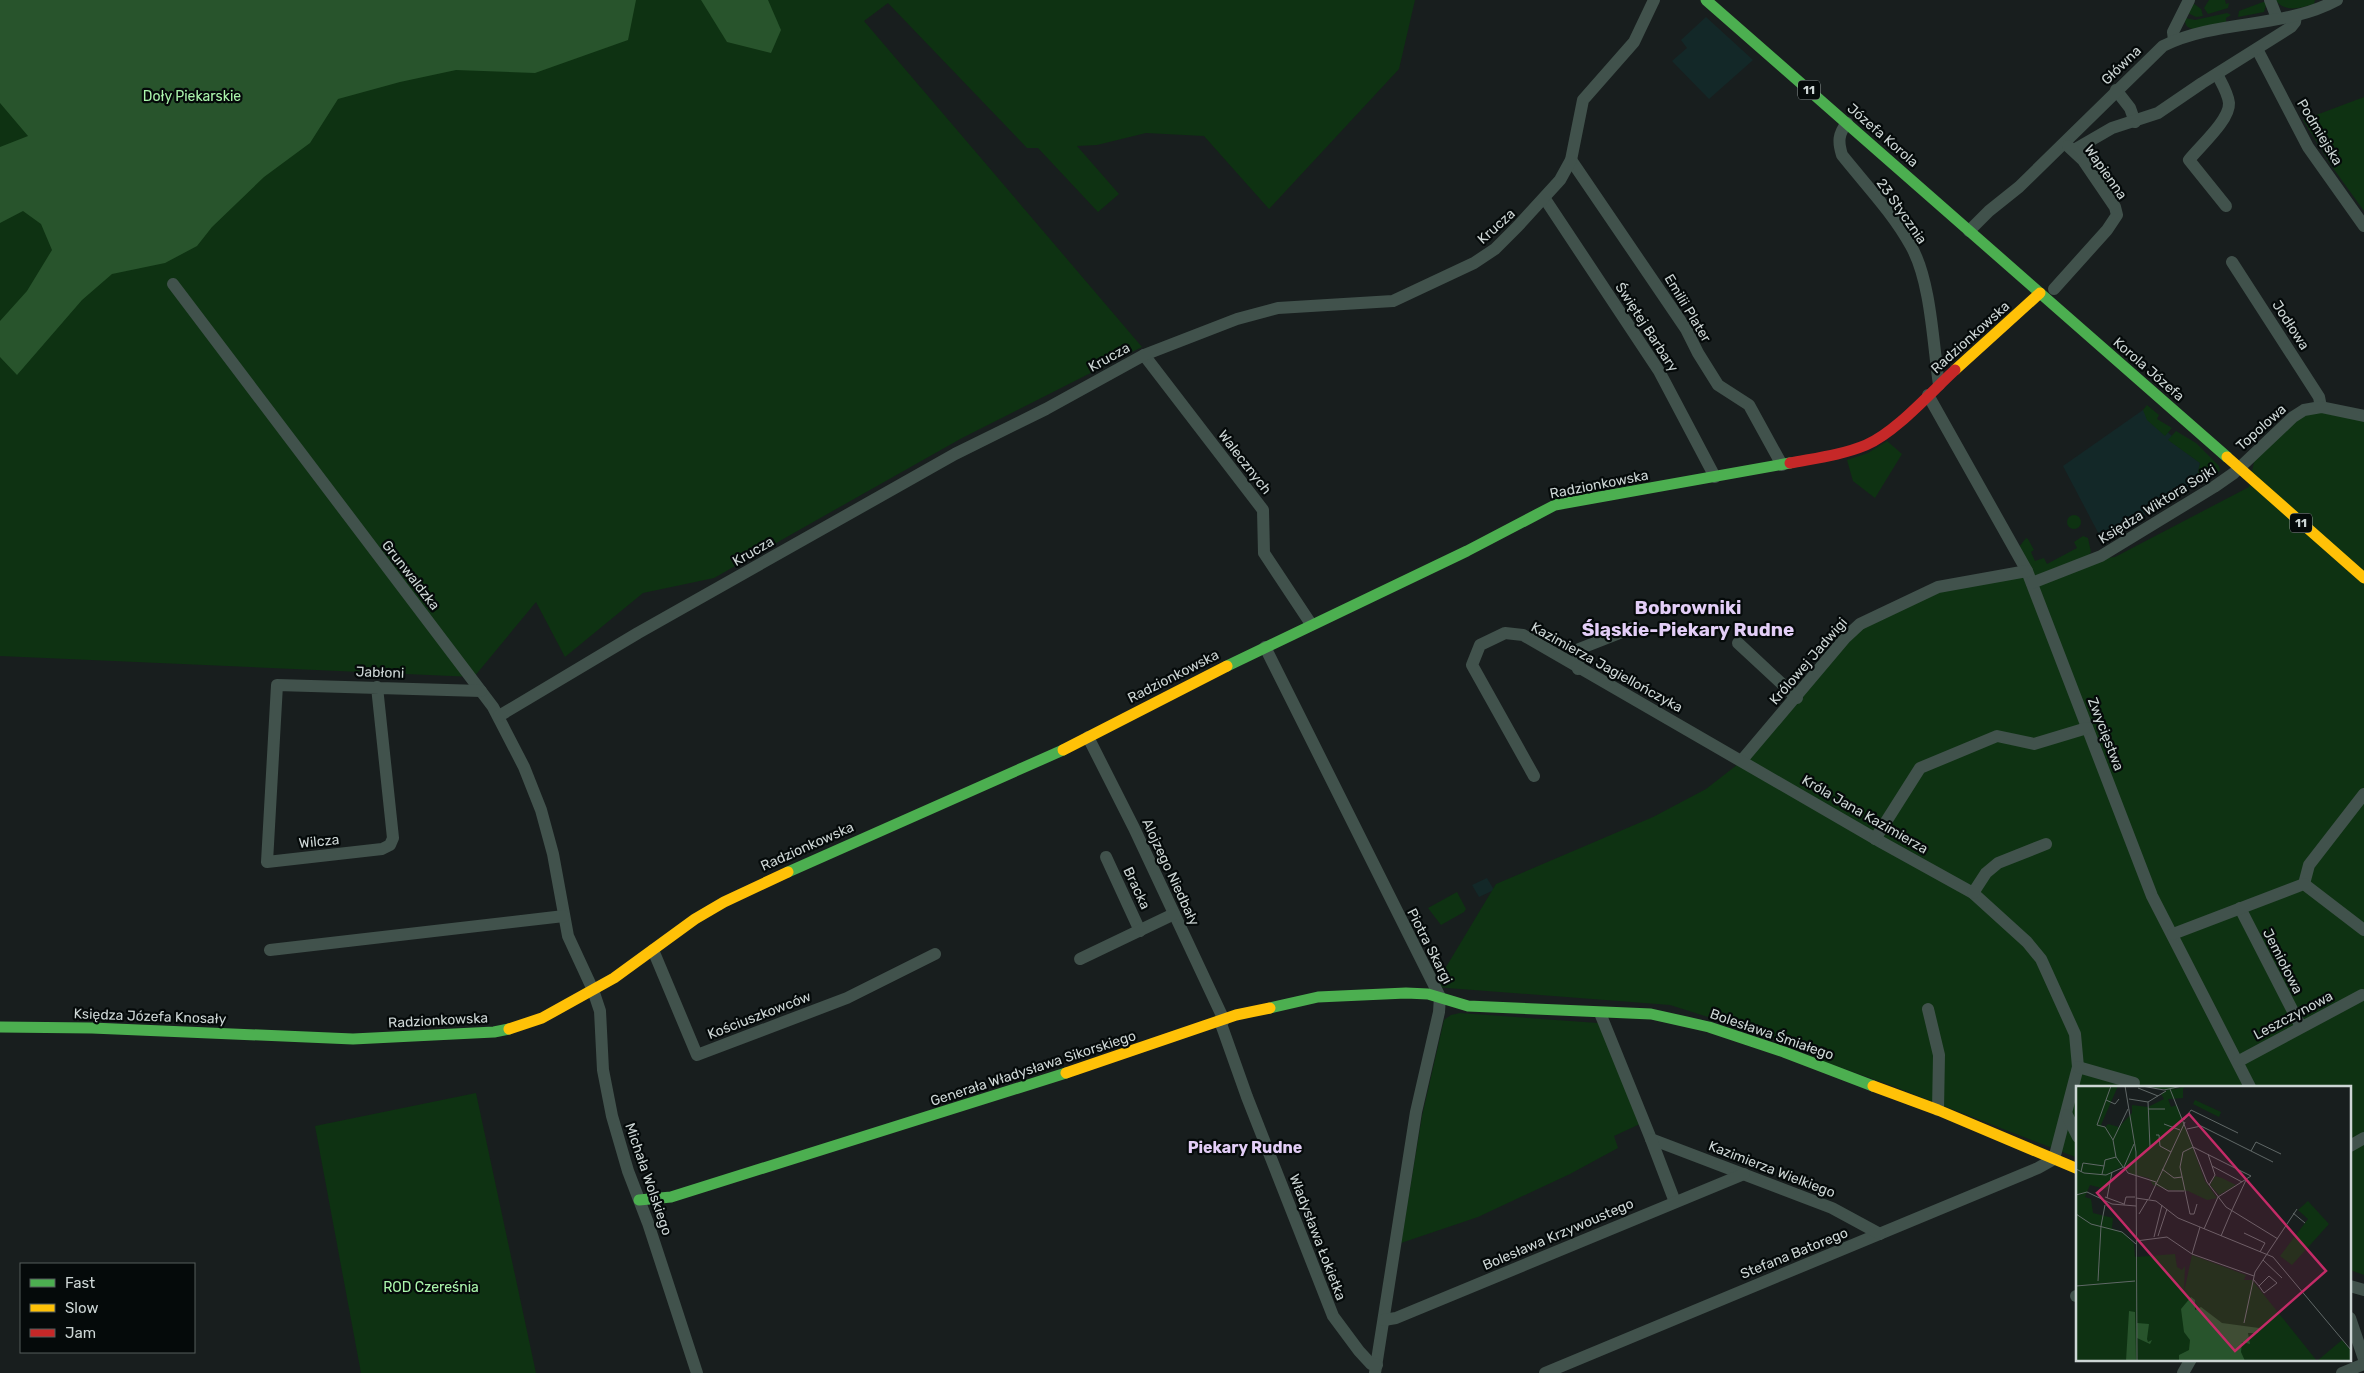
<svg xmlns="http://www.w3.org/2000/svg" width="2364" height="1373" viewBox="0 0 2364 1373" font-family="Rubik,sans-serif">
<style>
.built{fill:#132828}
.green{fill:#0e3212}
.forest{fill:#28542c}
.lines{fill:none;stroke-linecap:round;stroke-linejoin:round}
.street{stroke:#41524c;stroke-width:12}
.fast{stroke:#4caf50;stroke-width:11}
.slow{stroke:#ffc107;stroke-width:11}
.jam{stroke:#c62828;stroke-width:11}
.labels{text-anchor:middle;stroke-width:4.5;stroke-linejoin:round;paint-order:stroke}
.shield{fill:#050a0a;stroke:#919998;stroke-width:1}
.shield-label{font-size:12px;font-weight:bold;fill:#cdd6d5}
.street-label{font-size:14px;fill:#cdd6d5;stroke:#050a0a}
.park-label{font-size:14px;fill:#abf5ac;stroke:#050a0a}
.quarter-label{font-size:16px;font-weight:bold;fill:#e3cef7;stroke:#050a0a}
.district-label{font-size:19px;font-weight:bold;fill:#e3cef7;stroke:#050a0a}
.inset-road{fill:none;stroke:#606867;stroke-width:1}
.view{fill:#c32b67;fill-opacity:0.15;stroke:#c32b67;stroke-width:2.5}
.inset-edge{fill:none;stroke:#cdd6d5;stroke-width:2.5}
</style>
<rect width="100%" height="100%" fill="#181e1e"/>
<g class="built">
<path d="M 1706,17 L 1753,60 L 1709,99 L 1672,61 L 1687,48 L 1681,40 Z"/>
<path d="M 2143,410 L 2172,436 L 2169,440 L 2200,463 L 2195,485 L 2102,540 L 2063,466 Z"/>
<path d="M 1487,878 L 1494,890 L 1479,897 L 1472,885 Z"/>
</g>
<g class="green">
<path d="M 0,0 L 1415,0 L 1399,69 L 1269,209 L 1204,136 L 1146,133 L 1097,145 L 1077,146 L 1119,194 L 1098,212 L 1038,148 L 1027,148 L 888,3 L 864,21 L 1142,347 L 962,438 L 714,578 L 643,593 L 565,657 L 536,602 L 474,677 L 0,656 Z"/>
<path d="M 2209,0 L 2225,0 L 2226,4 L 2229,3 L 2228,8 L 2208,14 L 2204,8 Z"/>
<path d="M 2275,0 L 2315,0 L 2314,4 C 2300,8 2286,13 2275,0 Z"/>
<path d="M 2263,2 L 2267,2 L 2264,12 L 2238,17 L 2239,11 Z"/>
<path d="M 2193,3 L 2201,9 L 2203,16 L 2196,17 L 2188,13 Z"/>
<path d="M 2227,13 L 2231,15 L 2226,18 L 2226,22 L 2193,29 C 2186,27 2185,25 2185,18 L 2195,20 Z"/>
<path d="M 2364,97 L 2364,211 L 2333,168 L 2303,120 Z"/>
<path d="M 2147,405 L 2159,415 L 2157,419 L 2172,428 L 2165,436 L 2147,420 L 2143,410 Z"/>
<path d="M 2308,410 L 2364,419 L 2364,1275 L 2350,1270 L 2350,1087 L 2078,1087 L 2078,1158 L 1890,1085 L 1825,1062 L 1768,1036 L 1670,1005 L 1434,987 L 1496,884 L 1653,817 L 1706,789 L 1742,761 L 1861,628 L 1908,600 L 2020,569 L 2019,547 L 2026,538 L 2028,539 L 2034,550 L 2031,552 L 2035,561 L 2044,558 L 2047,564 L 2077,548 L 2074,542 L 2083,536 L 2088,538 L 2091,552 L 2089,555 L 2074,562 L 2115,557 L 2249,487 L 2255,457 Z"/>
<path d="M 2176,431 L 2196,443 L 2219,466 L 2220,470 L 2217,474 L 2195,485 L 2200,463 L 2168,440 Z"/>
<path d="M 1887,441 L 1902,454 L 1875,498 L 1853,481 L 1847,460 L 1868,453 Z"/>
<circle cx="2074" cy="522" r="7"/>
<path d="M 1457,892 L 1466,909 L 1464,912 L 1441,925 L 1428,908 Z"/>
<path d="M 1460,1013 L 1598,1023 L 1640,1124 L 1614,1136 L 1618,1148 L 1570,1174 L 1478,1217 L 1401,1243 L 1422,1116 L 1444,1020 L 1451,1015 Z"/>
<path d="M 476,1093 L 536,1373 L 361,1373 L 315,1126 Z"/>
</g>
<g class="forest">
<path d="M 0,0 L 636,0 L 628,40 L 535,73 L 456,70 L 400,82 L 338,99 L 310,143 L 264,177 L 212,227 L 197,246 L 165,263 L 112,274 L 82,300 L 17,375 L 0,357 L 0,321 L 27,291 L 52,250 L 41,224 L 23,211 L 0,223 L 0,147 L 28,136 L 0,103 Z"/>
<path d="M 701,0 L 768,0 L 781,30 L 771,53 L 727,42 Z"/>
</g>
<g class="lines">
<g class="street">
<path d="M 2270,0 L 2277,18"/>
<path d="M 2174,40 L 2173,32 L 2189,0"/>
<path d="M 2257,49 L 2308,147 L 2364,226"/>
<path d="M 2217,74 C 2221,82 2228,93 2229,103 C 2230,120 2200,146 2189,160 L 2226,206"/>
<path d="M 2116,90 L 2130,108 L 2135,122"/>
<path d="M 1847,123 C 1838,134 1838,142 1842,155 C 1865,184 1893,213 1911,246 C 1931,281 1933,344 1939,385"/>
<path d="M 2074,150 L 2112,128 L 2158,113 L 2202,83 L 2291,27 L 2295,22 L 2296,16"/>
<path d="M 1571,160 L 1686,329 L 1698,353 L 1718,385 L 1749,405 L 1782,465"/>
<path d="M 1545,199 L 1659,371 L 1715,477"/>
<path d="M 1969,231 L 1989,211 L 2019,187 L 2163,46 C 2217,19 2284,29 2337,0"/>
<path d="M 2232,262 L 2319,397 L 2321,407"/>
<path d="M 173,284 L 493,707 L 524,767 L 541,810 L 553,854 L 568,936 L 593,990 L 600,1011 L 603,1070 L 612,1116 L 628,1171 L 648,1223 L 697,1373"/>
<path d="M 2054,289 L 2107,230 L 2117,215 L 2115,207 L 2083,160 L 2068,146"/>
<path d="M 1144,355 L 1263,510 L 1264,553 L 1311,624"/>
<path d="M 1928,395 L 2027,571 L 2152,896 L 2250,1087"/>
<path d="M 2032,583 L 2101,556 L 2214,487 L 2234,473 L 2293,417 L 2304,410 L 2321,407 L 2364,416"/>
<path d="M 1738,643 L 1797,698"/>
<path d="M 1265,647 L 1440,997 L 1439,1012 L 1416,1112 L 1375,1373"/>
<path d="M 1578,669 L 1579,649 L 1635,627"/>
<path d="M 377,687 L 393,838 L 390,845 L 382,849 L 267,862 L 277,685 L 481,691"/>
<path d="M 499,716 L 638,633 L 955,454 L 1046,409 L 1144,355 L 1237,319 L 1278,308 L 1393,301 L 1474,263 L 1495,249 L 1518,226 L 1560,180 L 1571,160 L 1583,100 L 1634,42 L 1654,0"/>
<path d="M 1088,737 L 1134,828 L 1224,1020"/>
<path d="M 1742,760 L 1846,637 L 1860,624 L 1938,587 L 2027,571"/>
<path d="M 1534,776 L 1472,665 L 1480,645 L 1505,633 L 1523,635 L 1881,842 L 1973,893 L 2027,942 L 2041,959 L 2075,1034 L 2078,1067 L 2054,1159 L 2038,1168 L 1545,1373"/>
<path d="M 1875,839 L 1920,768 L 1997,736 L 2034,744 L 2087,728"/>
<path d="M 1106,857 L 1140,931"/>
<path d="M 2304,884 L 2309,865 L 2364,794"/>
<path d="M 1973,893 L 1986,873 L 1998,863 L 2046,844"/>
<path d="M 2240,908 L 2301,1027"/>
<path d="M 2173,934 L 2304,884 L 2364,930"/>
<path d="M 270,950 L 564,916"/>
<path d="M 653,950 L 697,1055 L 847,998 L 935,954"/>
<path d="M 1080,959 L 1174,914"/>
<path d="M 1928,1009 L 1939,1055 L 1938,1110"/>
<path d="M 1600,1013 L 1651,1139 L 1832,1208 L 1880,1234"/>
<path d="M 1220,1021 L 1247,1097 L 1333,1316 L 1359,1351 L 1371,1364 L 1377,1365"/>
<path d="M 2239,1061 L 2362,995"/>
<path d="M 2078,1067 L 2134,1083"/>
<path d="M 2067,1115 L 2078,1137"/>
<path d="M 1651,1139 L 1675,1202"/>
<path d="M 2350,1146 L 2364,1138"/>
<path d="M 2350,1286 L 2364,1290"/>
<path d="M 2076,1296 L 2078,1296"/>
<path d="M 2350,1318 L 2364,1359"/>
<path d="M 1384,1320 L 1396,1318 L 1744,1174"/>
<path d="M 2183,1373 L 2191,1359"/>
<path d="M 2342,1373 L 2364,1364"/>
</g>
<g class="fast">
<path d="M 1706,0 L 2227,457"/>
<path d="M 1227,666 L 1467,551 L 1555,505 L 1790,463"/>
<path d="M 788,872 L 1063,750"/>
<path d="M 1270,1008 L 1318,997 L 1406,993 L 1428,994 L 1468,1006 L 1651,1014 L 1709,1027 L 1784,1052 L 1873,1086"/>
<path d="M 0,1027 L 92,1028 L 353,1039 L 494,1032 L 509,1029"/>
<path d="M 639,1200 L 671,1197 L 1066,1073"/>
</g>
<g class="slow">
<path d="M 1955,370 L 2040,293"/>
<path d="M 2227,457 L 2364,578"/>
<path d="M 1063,750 L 1227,666"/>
<path d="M 509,1029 L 542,1018 L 614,978 L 695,919 L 724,902 L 788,872"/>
<path d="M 1066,1073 L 1236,1015 L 1270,1008"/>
<path d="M 1873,1086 L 1938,1110 L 2078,1169"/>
</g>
<path class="jam" d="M 1790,463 C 1816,458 1842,455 1866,445 C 1896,432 1930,393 1955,370"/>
</g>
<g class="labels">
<g class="shield">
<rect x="1798" y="80.5" width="22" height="19" rx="4"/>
<rect x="2290" y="513.5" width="22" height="19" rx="4"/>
</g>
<g class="shield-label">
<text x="1809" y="94">11</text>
<text x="2301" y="527">11</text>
</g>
<g class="street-label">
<text transform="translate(2121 65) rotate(-44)" y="5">Główna</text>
<text transform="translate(2320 132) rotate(59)" y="5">Podmiejska</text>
<text transform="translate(1883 135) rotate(41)" y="5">Józefa Korola</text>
<text transform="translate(2106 172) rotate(55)" y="5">Wapienna</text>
<text transform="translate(1902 211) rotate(55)" y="5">23 Stycznia</text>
<text transform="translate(1496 226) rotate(-42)" y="5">Krucza</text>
<text transform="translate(1688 308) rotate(59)" y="5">Emilii Plater</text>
<text transform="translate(2291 325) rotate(57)" y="5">Jodłowa</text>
<text transform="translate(1647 327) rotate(57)" y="5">Świętej Barbary</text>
<text transform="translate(1970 337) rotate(-42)" y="5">Radzionkowska</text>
<text transform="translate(1109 357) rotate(-29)" y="5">Krucza</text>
<text transform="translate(2149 369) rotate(41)" y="5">Korola Józefa</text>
<text transform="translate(2261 427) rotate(-42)" y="5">Topolowa</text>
<text transform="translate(1245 462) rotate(52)" y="5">Walecznych</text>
<text transform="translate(1599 484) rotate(-11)" y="5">Radzionkowska</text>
<text transform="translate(2157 504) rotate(-32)" y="5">Księdza Wiktora Sojki</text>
<text transform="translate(753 551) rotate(-30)" y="5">Krucza</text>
<text transform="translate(411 575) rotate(52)" y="5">Grunwaldzka</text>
<text transform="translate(1808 661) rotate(-49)" y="5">Królowej Jadwigi</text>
<text transform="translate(1607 667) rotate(29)" y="5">Kazimierza Jagiellończyka</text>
<text transform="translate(380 672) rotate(2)" y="5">Jabłoni</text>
<text transform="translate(1173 676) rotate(-27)" y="5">Radzionkowska</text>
<text transform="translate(2106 734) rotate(69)" y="5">Zwycięstwa</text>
<text transform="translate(1865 814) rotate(30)" y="5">Króla Jana Kazimierza</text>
<text transform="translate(319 841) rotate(-6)" y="5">Wilcza</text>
<text transform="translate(807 846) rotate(-24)" y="5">Radzionkowska</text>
<text transform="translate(1171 872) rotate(65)" y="5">Alojzego Niedbały</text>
<text transform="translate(1137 888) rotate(65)" y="5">Bracka</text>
<text transform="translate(1430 946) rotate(63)" y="5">Piotra Skargi</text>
<text transform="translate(2283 961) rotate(63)" y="5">Jemiołowa</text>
<text transform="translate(759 1015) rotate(-21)" y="5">Kościuszkowców</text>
<text transform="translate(2293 1015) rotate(-28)" y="5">Leszczynowa</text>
<text transform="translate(150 1016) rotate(2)" y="5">Księdza Józefa Knosały</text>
<text transform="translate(438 1020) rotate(-3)" y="5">Radzionkowska</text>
<text transform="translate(1772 1034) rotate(19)" y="5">Bolesława Śmiałego</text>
<text transform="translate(1033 1068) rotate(-18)" y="5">Generała Władysława Sikorskiego</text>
<text transform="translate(1772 1169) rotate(21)" y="5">Kazimierza Wielkiego</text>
<text transform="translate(649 1179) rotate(71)" y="5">Michała Wolskiego</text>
<text transform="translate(1558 1234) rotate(-23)" y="5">Bolesława Krzywoustego</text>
<text transform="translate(1318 1237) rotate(69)" y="5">Władysława Łokietka</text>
<text transform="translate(1794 1253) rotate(-22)" y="5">Stefana Batorego</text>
</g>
<g class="park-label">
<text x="192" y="101">Doły Piekarskie</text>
<text x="431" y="1292">ROD Czereśnia</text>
</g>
<g class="quarter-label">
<text x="1245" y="1153">Piekary Rudne</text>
</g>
<g class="district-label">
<text x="1688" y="614">Bobrowniki<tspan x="1688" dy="22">Śląskie-Piekary Rudne</tspan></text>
</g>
</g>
<g transform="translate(2076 1086)">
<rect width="275" height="275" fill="#181e1e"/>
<path d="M 0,0 L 42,0 L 25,39 L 29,41 L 32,38 L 43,41 L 56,27 L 56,19 L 72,21 L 88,13 L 85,8 L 91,4 L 71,0 L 103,0 L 96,4 L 111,0 L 107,2 L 107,12 L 92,13 L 95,21 L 101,19 L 129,95 L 141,112 L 131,114 L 112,105 L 93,104 L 77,99 L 73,92 L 55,88 L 48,80 L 36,85 L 33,104 L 14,99 L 9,111 L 15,113 L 17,127 L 37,132 L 36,142 L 48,147 L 58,158 L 59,171 L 99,168 L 101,181 L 106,184 L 109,180 L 108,206 L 116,169 L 170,189 L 168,194 L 176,194 L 241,275 L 0,275 ZM 119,14 L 145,26 L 143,31 L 117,18 ZM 139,90 L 146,92 L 160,99 L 143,109 L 134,99 ZM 232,115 L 253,138 L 216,179 L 204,170 L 232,133 L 222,124 ZM 266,254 L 275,265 L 275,275 L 241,275 Z" fill="#0e3212"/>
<path d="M 115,211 L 119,214 L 119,224 L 125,221 L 146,237 L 183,242 L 182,247 L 172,247 L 174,258 L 166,256 L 165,266 L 169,275 L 103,275 L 103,269 L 113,264 L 114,254 L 108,246 L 105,223 ZM 53,225 L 59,226 L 60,275 L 50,275 ZM 61,237 L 73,238 L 71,253 L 72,256 L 76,254 L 74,258 L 61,252 Z" fill="#28542c"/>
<path class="inset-road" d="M 35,0 L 21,39 L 29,41 L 37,54M 49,0 L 60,66 L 61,275M 66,0 L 88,4 L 106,0M 62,2 L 82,10M 94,3 L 131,96 L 150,121 L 202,153M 53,13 L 72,16 L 90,5M 30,14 L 39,18 L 43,13M 72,16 L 74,61M 72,23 L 89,23M 108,34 L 115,24 L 162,47M 88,38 L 104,44M 111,43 L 125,40 L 197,76M 80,49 L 83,49 L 84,60 L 95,66M 117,61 L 175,90 L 142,111 L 128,143M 117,61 L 107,66 L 104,81 L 114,128 L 118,128 L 121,118M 175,65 L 180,56 L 205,68M 132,68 L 139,89 L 133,99M 28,80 L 29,74 L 40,71M 136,80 L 166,96M 47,81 L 40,71 L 37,54 L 52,23M 48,81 L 52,87 L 80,96M 48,81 L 58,58M 0,83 L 8,87 L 30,89 L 48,81M 86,83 L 98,92 L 106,91M 5,86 L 7,77 L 28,80 L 26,88M 79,97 L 92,105 L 108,105M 0,109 L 11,106 L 36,118 L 60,120M 29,111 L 48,118M 31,112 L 36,86M 60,112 L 80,115 L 102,132 L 197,171 L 275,264M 73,113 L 109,36M 48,119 L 50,111 L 59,111M 156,124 L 170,94M 217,127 L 229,137M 0,128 L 15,138 L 46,146 L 60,158M 63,128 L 72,113M 168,147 L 189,157 L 184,166M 82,150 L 91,123M 145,150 L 156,124M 78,151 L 86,119M 60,155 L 91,151 L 116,168 L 178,190M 116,168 L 124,141M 187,174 L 206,192M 177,193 L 183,200 L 188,207 L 201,197 L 193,190 L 183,200M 22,195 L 25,140 L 29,119M 0,200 L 59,195M 168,237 L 179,186 L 221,123"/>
<path class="view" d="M 113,28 L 250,185 L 159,265 L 21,107 Z"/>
<rect width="275" height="275" class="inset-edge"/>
</g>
<rect x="20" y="1263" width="175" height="90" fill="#050a0a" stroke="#555c5b"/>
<rect x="30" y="1279" width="25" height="8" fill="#4caf50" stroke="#555c5b"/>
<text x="65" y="1288" font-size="15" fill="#cdd6d5">Fast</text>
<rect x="30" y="1304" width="25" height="8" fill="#ffc107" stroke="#555c5b"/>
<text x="65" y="1313" font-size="15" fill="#cdd6d5">Slow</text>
<rect x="30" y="1329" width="25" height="8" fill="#c62828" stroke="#555c5b"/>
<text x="65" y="1338" font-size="15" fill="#cdd6d5">Jam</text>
</svg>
